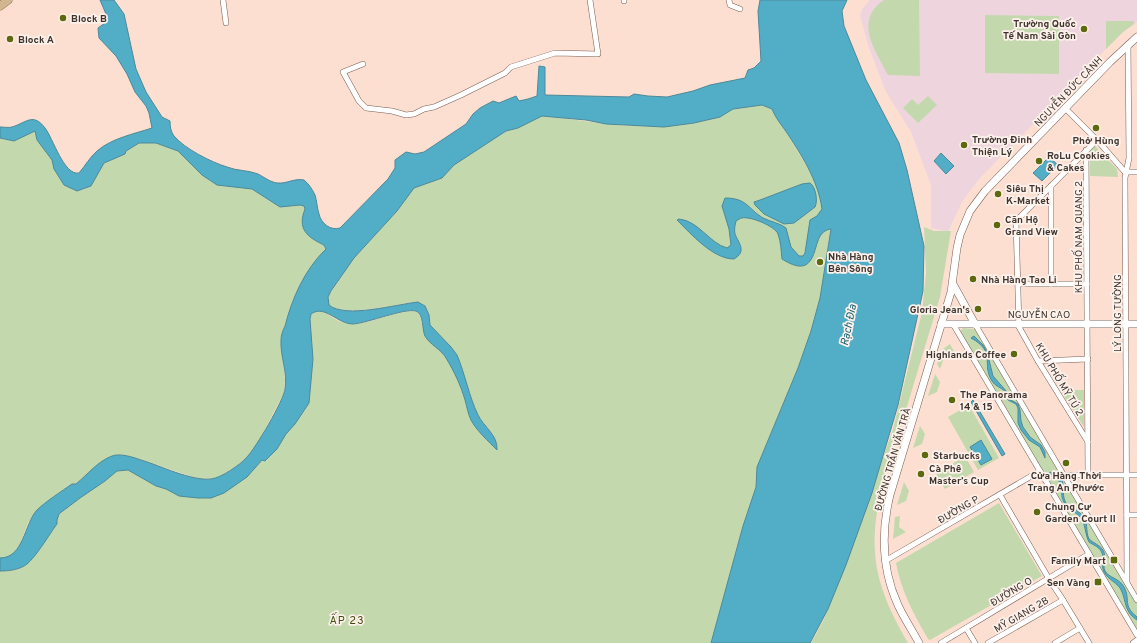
<svg xmlns="http://www.w3.org/2000/svg" width="1137" height="643" viewBox="0 0 1137 643" font-family="Overpass,sans-serif">
<style>
.education{fill:#eed5dd}
.green{fill:#c3d9ad}
.water{fill:#52aec7;stroke:#4c8999}
.lines{fill:none;stroke-linecap:round;stroke-linejoin:round}
.street-casing{stroke:#785e53;stroke-width:6}
.secondary-casing{stroke:#785e53;stroke-width:8}
.primary-casing{stroke:#8c683c;stroke-width:9}
.street{stroke:#fff;stroke-width:5}
.secondary{stroke:#fff;stroke-width:7}
.primary{stroke:#d3b68f;stroke-width:8}
.poi-dot{fill:#5e680d;stroke:#fdf1eb;stroke-width:1.5}
.labels{text-anchor:middle;stroke-width:3.5;stroke-linejoin:round;paint-order:stroke}
.poi-label{font-size:10px;font-weight:bold;fill:#3e332d;stroke:#fdf1eb;text-anchor:start}
.street-label{font-size:10px;fill:#3e332d;stroke:#fdf1eb}
.water-label{font-size:11px;font-style:italic;fill:#105d6f;stroke:#fdf1eb}
.neighbourhood-label{font-size:11px;letter-spacing:1px;fill:#454c12;stroke:#fdf1eb}
</style>
<rect width="100%" height="100%" fill="#fddfd1"/>
<path class="education" d="M 870,0 L 1137,0 L 1137,22 L 1123,32 L 1106,49 L 1062,95 L 979,179 L 962,202 L 948,232 L 931,228 L 931,185 L 911,132 L 886,92 L 869,48 L 860,16 L 862,9 Z"/>
<g class="green">
<path d="M 884,0 L 919,0 L 920,76 L 888,75 C 876,51 853,21 884,0 Z"/>
<path d="M 985,15 L 1059,16 L 1059,74 L 985,73 Z"/>
<path d="M 1106,21 L 1134,21 L 1134,24 L 1123,32 L 1106,49 Z"/>
<path d="M 928,96 L 937,105 L 918,123 L 903,108 L 912,99 L 918,105 Z"/>
<path d="M 762,105 L 772,109 L 775,116 L 785,130 L 815,180 L 820,197 L 822,209 L 831,228 L 820,298 L 811,331 L 798,368 L 757,467 L 756,487 L 743,526 L 711,643 L 0,643 L 0,571 C 8,571 17,570 24,566 C 34,561 50,533 57,524 L 57,520 L 59,515 L 80,498 L 105,481 L 117,471 L 128,470 L 156,486 L 166,489 L 179,496 L 198,498 L 247,477 L 262,460 L 266,461 L 277,449 L 286,434 L 295,424 L 309,403 L 313,359 L 310,319 L 311,314 C 323,306 330,317 339,321 C 343,323 351,324 354,324 C 375,322 395,311 416,311 L 420,316 L 426,338 L 441,351 L 451,366 L 463,393 L 468,411 L 494,435 L 478,416 L 457,355 L 451,347 L 430,325 L 429,315 L 425,306 L 421,303 L 413,302 L 384,308 L 361,310 L 337,310 L 329,305 L 328,297 L 354,258 L 397,211 L 414,188 L 442,178 L 454,165 L 506,131 L 518,128 L 540,116 L 547,116 L 606,124 L 631,126 L 720,117 L 733,109 Z"/>
<path d="M 35,131 L 37,140 L 52,160 L 82,190 L 91,186 L 104,163 L 139,143 L 156,143 L 178,151 L 210,181 L 252,189 L 280,207 L 300,205 L 304,206 L 305,209 C 298,228 308,238 324,245 L 326,249 L 309,270 L 293,299 L 287,317 L 281,340 L 285,381 L 284,393 L 257,444 L 247,457 L 233,469 L 216,478 L 210,479 L 196,478 L 136,458 L 113,455 L 100,464 L 76,484 L 56,495 L 38,509 L 28,523 L 19,547 L 12,555 L 7,558 L 0,558 L 0,138 L 7,140 Z"/>
<path d="M 1095,146 L 1117,169 L 1118,177 L 1090,176 L 1090,151 Z"/>
<path d="M 924,227 L 934,231 L 951,231 L 940,297 L 880,496 C 867,556 878,591 908,643 L 811,643 L 823,621 L 841,577 L 893,429 L 922,312 L 926,273 Z"/>
<path d="M 963,328 L 974,329 L 976,330 L 1137,604 L 1137,631 L 960,332 Z"/>
<path d="M 950,344 L 955,353 L 950,357 L 946,352 L 940,369 L 937,364 L 943,349 Z"/>
<path d="M 935,374 L 940,382 L 937,392 L 928,396 Z"/>
<path d="M 1084,390 L 1084,427 L 1060,390 Z"/>
<path d="M 969,405 L 999,458 L 978,470 L 948,417 Z"/>
<path d="M 920,426 L 925,434 L 922,444 L 913,448 Z"/>
<path d="M 965,456 L 974,472 L 945,489 L 936,474 Z"/>
<path d="M 904,482 L 909,491 L 906,501 L 897,505 Z"/>
<path d="M 999,503 L 1042,576 L 930,640 L 928,639 C 914,615 901,591 896,563 Z"/>
<path d="M 900,516 L 899,527 L 906,532 L 893,539 L 895,517 Z"/>
</g>
<g class="water">
<path d="M 100,0 L 114,0 L 124,14 L 136,69 L 146,92 L 162,117 L 170,121 C 170,127 171,132 174,136 C 185,149 211,162 227,167 C 237,171 248,170 258,174 C 264,177 270,182 277,183 C 287,184 294,178 304,180 C 309,184 312,189 315,195 C 317,201 317,208 319,214 C 321,223 330,231 340,228 L 388,179 L 395,168 L 395,160 L 406,152 L 415,154 L 424,152 L 466,124 L 473,114 L 480,108 L 493,101 L 499,103 L 516,96 L 519,101 L 528,99 L 537,96 L 539,66 L 545,67 L 545,95 L 629,97 L 634,94 L 648,96 L 667,97 L 693,91 L 710,85 L 745,78 L 748,70 L 754,68 L 761,61 L 758,11 L 760,0 L 847,0 L 842,11 L 844,26 L 866,80 L 899,143 L 907,170 L 924,246 L 923,291 L 898,405 L 872,493 L 846,565 L 828,609 L 810,643 L 711,643 L 743,526 L 756,487 L 757,467 L 798,368 L 811,331 L 820,298 L 831,229 C 815,231 818,251 810,261 C 803,271 790,264 782,259 C 781,251 781,242 778,234 C 775,226 750,216 742,218 C 740,218 738,220 736,221 C 735,225 734,229 735,234 C 739,244 747,251 734,259 C 713,259 691,234 677,220 L 679,219 C 699,221 709,243 727,248 L 731,245 L 729,229 L 722,206 L 725,198 C 747,198 747,208 763,218 C 771,222 780,223 786,228 L 791,247 L 799,256 L 803,256 L 805,253 L 810,220 L 817,216 L 822,209 C 818,180 801,154 785,130 C 780,123 775,117 772,109 L 762,105 L 733,109 L 720,117 L 694,123 L 664,127 L 606,124 L 586,120 L 542,116 L 518,128 L 506,131 L 454,165 L 442,178 L 414,188 L 397,211 L 354,258 L 331,291 L 328,297 L 329,305 C 345,319 398,304 418,302 L 425,306 L 429,315 L 430,325 L 451,347 L 457,355 C 465,374 469,396 478,415 C 484,427 498,435 497,450 C 489,442 476,430 471,420 C 468,414 467,407 465,400 C 461,386 454,371 446,358 C 441,349 430,345 425,336 C 422,330 424,314 416,311 C 404,308 368,323 353,324 C 337,324 325,304 311,314 L 310,319 L 313,359 L 309,403 L 295,424 L 286,434 L 277,449 L 265,461 L 262,460 L 247,477 L 224,493 L 211,498 L 198,498 L 179,496 L 166,489 L 156,486 L 128,470 L 117,471 L 105,481 L 80,498 L 59,514 L 57,520 L 57,524 C 50,533 34,561 24,566 C 17,570 8,571 0,571 L 0,558 C 24,558 24,524 37,510 C 45,502 62,491 72,484 L 76,484 C 87,475 98,461 112,456 C 120,453 133,457 141,460 C 161,466 191,481 211,479 C 221,478 240,465 247,457 C 255,449 284,400 285,389 C 288,373 280,356 281,340 C 281,335 283,330 285,326 C 292,298 305,269 326,249 L 324,245 C 307,237 297,229 305,209 L 304,206 L 300,205 L 280,207 L 252,189 L 217,185 L 202,175 L 178,151 L 156,143 L 139,143 L 126,151 L 125,154 L 104,163 L 91,186 L 77,191 L 64,185 L 54,169 L 52,160 L 37,140 L 35,131 L 14,141 L 0,138 L 0,127 C 4,127 9,128 12,127 C 26,123 33,112 45,128 C 53,138 64,176 79,173 C 85,166 90,157 97,151 C 112,138 134,134 152,128 L 149,113 L 146,106 L 135,92 L 127,74 L 116,56 L 99,38 L 98,28 L 105,23 L 106,14 Z"/>
<path d="M 941,153 L 954,166 L 946,174 L 934,161 Z"/>
<path d="M 1049,157 L 1058,165 L 1042,181 L 1033,173 Z"/>
<path d="M 810,183 C 816,187 818,201 815,207 L 794,223 L 784,224 L 764,214 L 755,205 L 754,202 L 760,200 L 802,184 Z"/>
<path d="M 974,336 L 983,345 L 987,352 L 993,376 L 1007,392 L 1009,399 L 1018,404 L 1020,410 L 1021,421 L 1023,427 L 1030,437 L 1041,445 L 1045,452 L 1045,458 L 1040,447 L 1029,440 L 1021,430 L 1018,423 L 1018,408 L 1016,404 L 1008,400 L 1005,391 C 1000,387 995,386 992,381 C 981,364 997,352 971,338 Z"/>
<path d="M 973,400 L 1005,454 L 1002,456 L 971,402 Z"/>
<path d="M 981,440 L 992,459 L 981,465 L 970,447 Z"/>
<path d="M 1050,472 L 1062,479 C 1064,486 1062,494 1065,501 C 1068,509 1077,509 1082,515 C 1089,522 1085,531 1089,539 C 1093,543 1100,545 1103,550 C 1107,557 1102,565 1105,571 C 1109,578 1119,578 1124,587 C 1131,600 1122,605 1137,617 L 1137,620 C 1123,611 1127,600 1120,588 C 1115,581 1105,578 1103,569 C 1101,563 1105,557 1101,551 C 1098,546 1093,545 1089,542 C 1085,534 1086,526 1081,518 C 1077,512 1069,511 1065,504 C 1056,490 1071,488 1049,473 Z"/>
</g>
<g class="lines">
<defs>
<g id="street">
<path d="M 223,0 L 226,23"/>
<path d="M 624,0 L 624,1"/>
<path d="M 729,0 L 730,5 L 740,9"/>
<path d="M 363,64 L 343,72 L 359,101 L 366,108 L 392,111 L 406,115 L 414,114 L 424,109 L 434,107 L 461,95 L 505,73 L 511,67 L 555,53 L 598,54 L 590,0"/>
<path d="M 1065,108 L 1097,140 L 1125,172"/>
<path d="M 1086,150 L 1088,475"/>
<path d="M 1125,172 L 1137,172"/>
<path d="M 1051,186 L 1051,284"/>
<path d="M 1019,284 L 1087,284"/>
<path d="M 953,324 L 1137,635"/>
<path d="M 975,324 L 1137,600"/>
<path d="M 1038,361 L 1088,359"/>
<path d="M 1088,442 L 1038,361 L 1019,327 L 1016,221 L 1097,140"/>
<path d="M 1064,475 L 1137,475"/>
<path d="M 1000,495 L 1049,579 L 1063,600 L 1089,643"/>
<path d="M 1127,515 L 1137,515"/>
<path d="M 885,561 L 1040,471"/>
<path d="M 1127,582 L 1125,178 L 1129,158 L 1128,44"/>
<path d="M 966,628 L 975,643"/>
<path d="M 941,643 L 1089,554"/>
<path d="M 988,643 L 1063,600"/>
<path d="M 1055,643 L 1080,628"/>
<path d="M 1133,643 L 1137,640"/>
</g>
<g id="secondary">
<path d="M 953,284 L 975,324"/>
<path d="M 941,324 L 1137,324"/>
<path d="M 919,643 C 912,630 904,618 898,605 C 882,570 881,532 890,495 L 951,292 L 957,248 L 960,235 L 970,211 L 985,191 L 1110,62 L 1137,37"/>
</g>
<path id="primary" d="M 0,6 L 8,0"/>
</defs>
<use href="#street" class="street-casing"/>
<use href="#secondary" class="secondary-casing"/>
<use href="#primary" class="primary-casing"/>
<use href="#street" class="street"/>
<use href="#secondary" class="secondary"/>
<use href="#primary" class="primary"/>
</g>
<g class="poi-dot">
<circle cx="63" cy="18" r="4"/>
<circle cx="1084" cy="29" r="4"/>
<circle cx="10" cy="39" r="4"/>
<circle cx="1096" cy="128" r="4"/>
<circle cx="964" cy="145" r="4"/>
<circle cx="1039" cy="161" r="4"/>
<circle cx="998" cy="194" r="4"/>
<circle cx="997" cy="225" r="4"/>
<circle cx="820" cy="262" r="4"/>
<circle cx="973" cy="279" r="4"/>
<circle cx="978" cy="309" r="4"/>
<circle cx="1014" cy="354" r="4"/>
<circle cx="952" cy="400" r="4"/>
<circle cx="925" cy="455" r="4"/>
<circle cx="1066" cy="463" r="4"/>
<circle cx="921" cy="474" r="4"/>
<circle cx="1037" cy="512" r="4"/>
<rect x="1110" y="556" width="8" height="8" rx="2"/>
<rect x="1094" y="578" width="8" height="8" rx="2"/>
</g>
<g class="labels">
<g class="poi-label">
<text x="71" y="22">Block B</text>
<text x="1076" y="27" text-anchor="end">Trường Quốc<tspan x="1076" dy="12">Tế Nam Sài Gòn</tspan></text>
<text x="18" y="43">Block A</text>
<text x="972" y="143">Trường Đinh<tspan x="972" dy="12">Thiện Lý</tspan></text>
<text x="1096" y="144" text-anchor="middle">Phở Hùng</text>
<text x="1047" y="159">RoLu Cookies<tspan x="1047" dy="12">&amp; Cakes</tspan></text>
<text x="1006" y="192">Siêu Thị<tspan x="1006" dy="12">K-Market</tspan></text>
<text x="1005" y="223">Căn Hộ<tspan x="1005" dy="12">Grand View</tspan></text>
<text x="828" y="260">Nhà Hàng<tspan x="828" dy="12">Bên Sông</tspan></text>
<text x="981" y="283">Nhà Hàng Tao Li</text>
<text x="970" y="313" text-anchor="end">Gloria Jean's</text>
<text x="1006" y="358" text-anchor="end">Highlands Coffee</text>
<text x="960" y="398">The Panorama<tspan x="960" dy="12">14 &amp; 15</tspan></text>
<text x="933" y="459">Starbucks</text>
<text x="929" y="472">Cà Phê<tspan x="929" dy="12">Master’s Cup</tspan></text>
<text x="1066" y="479" text-anchor="middle">Cửa Hàng Thời<tspan x="1066" dy="12">Trang An Phước</tspan></text>
<text x="1045" y="510">Chung Cư<tspan x="1045" dy="12">Garden Court II</tspan></text>
<text x="1106" y="564" text-anchor="end">Family Mart</text>
<text x="1090" y="586" text-anchor="end">Sen Vàng</text>
</g>
<g class="street-label">
<text transform="translate(1068 91) rotate(-46)" y="4">NGUYỄN ĐỨC CẢNH</text>
<text transform="translate(1078 237) rotate(-90)" y="4">KHU PHỐ NAM QUANG 2</text>
<text transform="translate(1117 313) rotate(-90)" y="4">LÝ LONG TƯỜNG</text>
<text x="1039" y="318">NGUYỄN CAO</text>
<text transform="translate(1060 379) rotate(59)" y="4">KHU PHỐ MỸ TÚ 2</text>
<text transform="translate(892 459) rotate(-74)" y="4">ĐƯỜNG TRẦN VĂN TRÀ</text>
<text transform="translate(958 509) rotate(-30)" y="4">ĐƯỜNG P</text>
<text transform="translate(1011 591) rotate(-31)" y="4">ĐƯỜNG O</text>
<text transform="translate(1021 614) rotate(-30)" y="4">MỸ GIANG 2B</text>
</g>
<g class="water-label">
<text transform="translate(848 325) rotate(-78)" y="4">Rạch Đỉa</text>
</g>
<g class="neighbourhood-label">
<text x="347" y="624">ẤP 23</text>
</g>
</g>
</svg>
